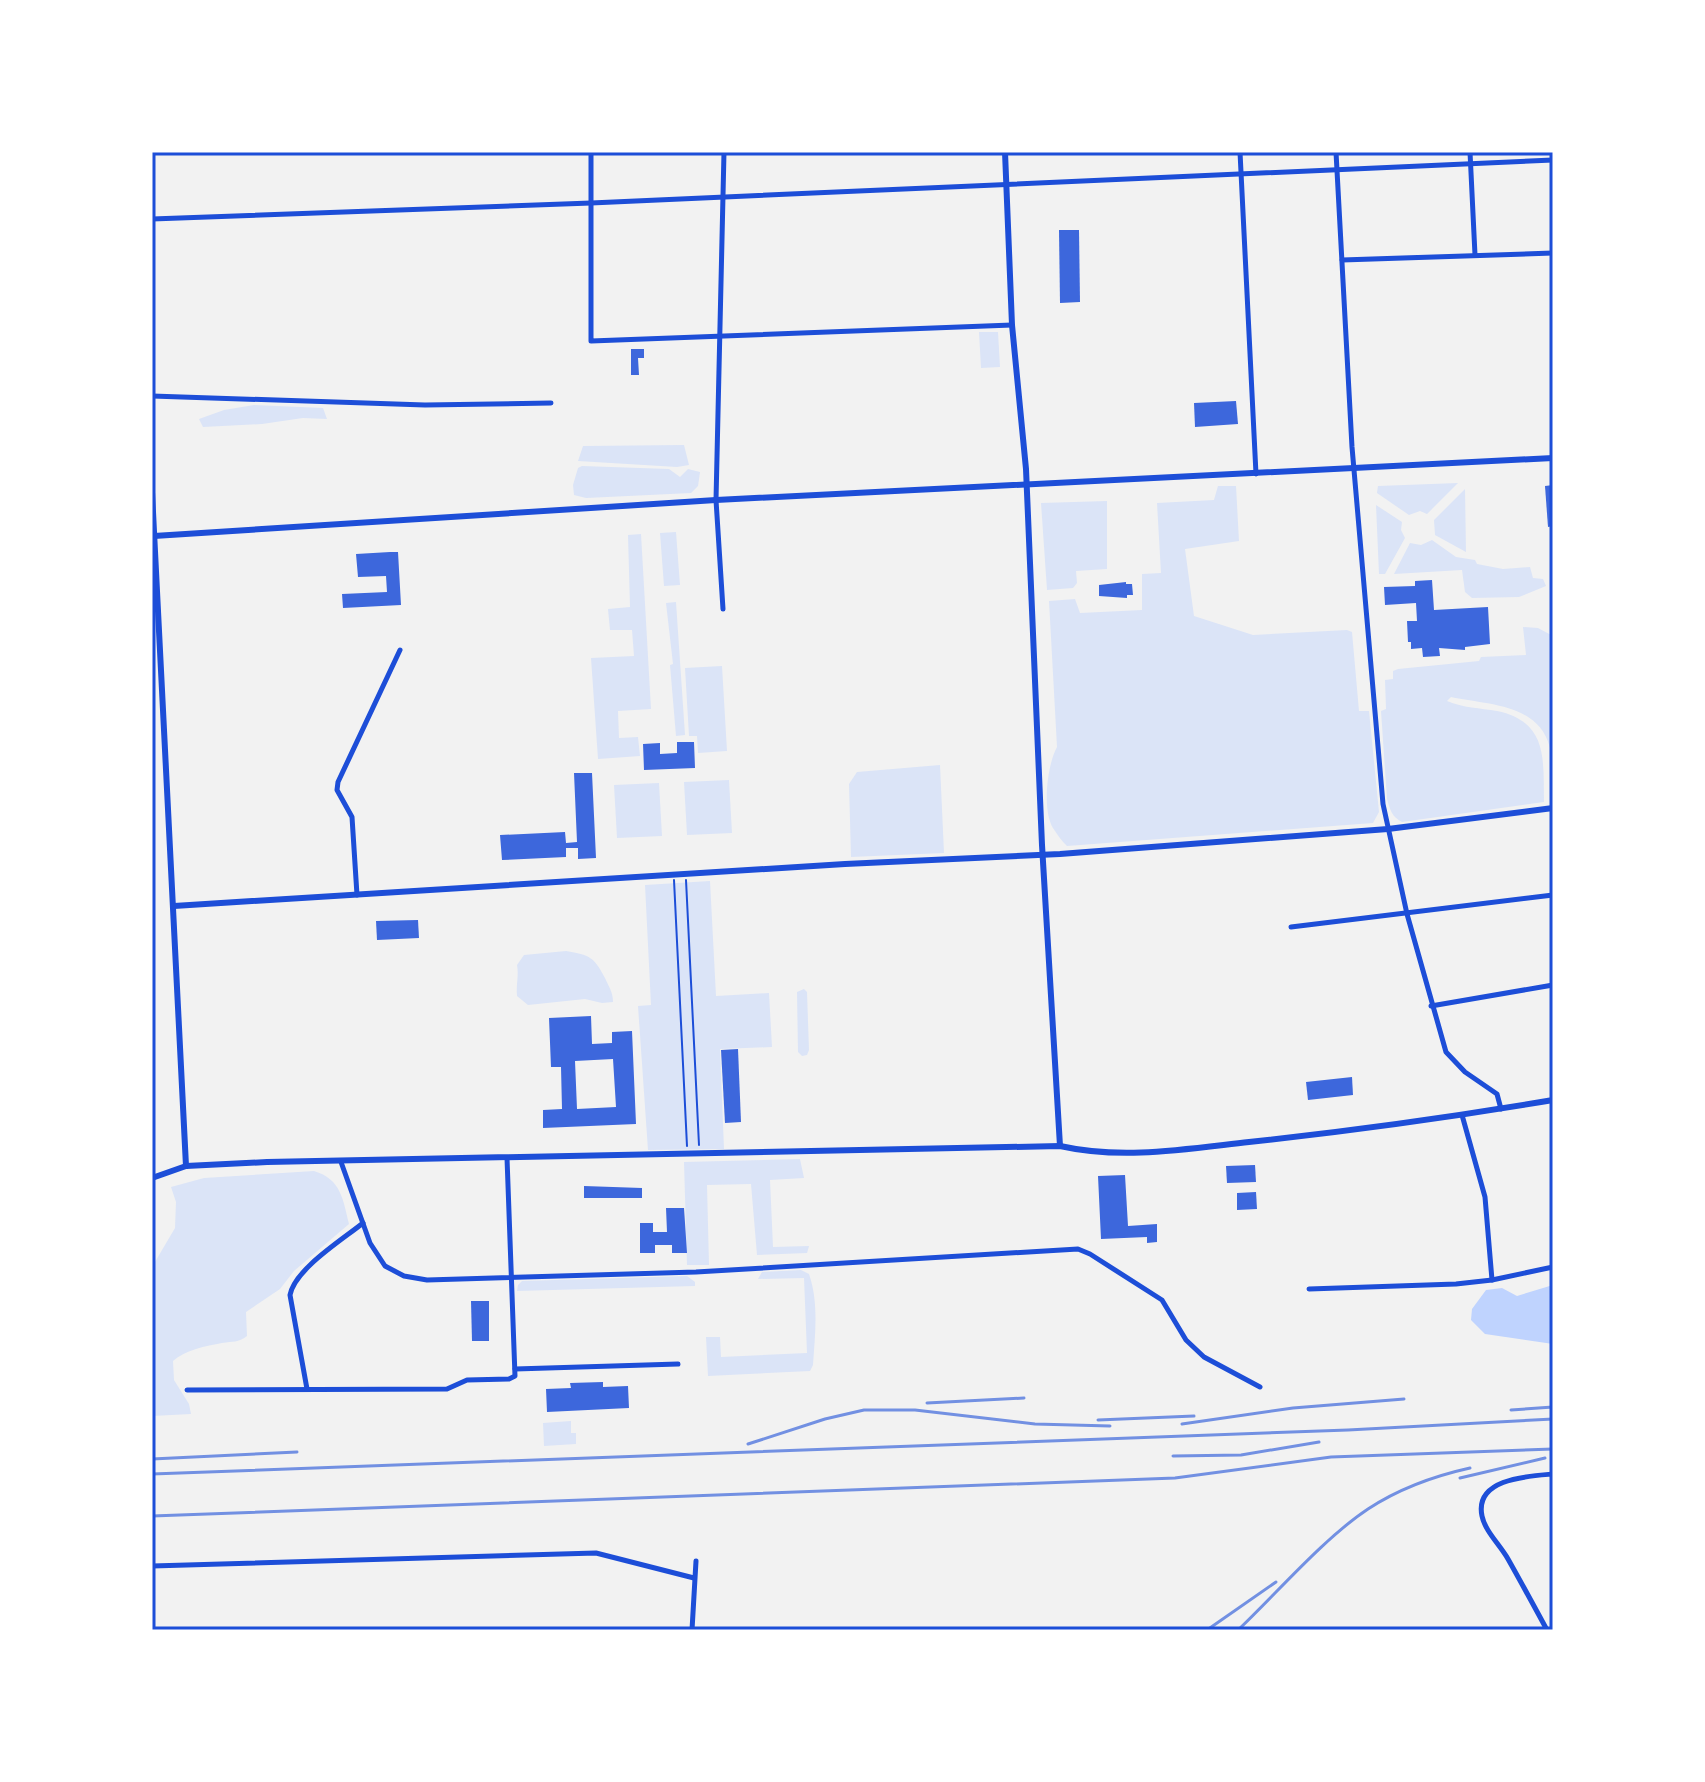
<svg xmlns="http://www.w3.org/2000/svg" width="1705" height="1782" viewBox="0 0 1705 1782" font-family="'Noto Sans',sans-serif">
<style>
.green{fill:#dbe4f7}
.water{fill:#bfd3fe}
.building{fill:#3d67dc;fill-rule:evenodd}
.lines{fill:none;stroke-linecap:round;stroke-linejoin:round}
.path{stroke:#1d4ed8;stroke-width:2}
.minor{stroke:#1d4ed8;stroke-width:5}
.tertiary{stroke:#1d4ed8;stroke-width:6}
.rail{stroke:#7290e2;stroke-width:3}
.neatline{fill:none;stroke:#1d4ed8;stroke-width:3}
</style>
<rect width="100%" height="100%" fill="#f2f2f2"/>
<g class="green">
<path d="M 979,332 L 998,332 L 1000,367 L 981,368 Z"/>
<path d="M 254,405 L 323,408 L 327,419 L 303,418 L 262,424 L 203,427 L 199,419 L 224,410 Z"/>
<path d="M 684,445 L 689,465 L 677,467 L 578,461 L 583,446 Z"/>
<path d="M 582,466 L 669,469 L 680,477 L 688,469 L 700,472 L 698,486 L 691,493 L 586,498 L 574,495 L 573,485 L 578,468 Z"/>
<path d="M 1458,483 L 1427,514 L 1420,511 L 1409,515 L 1377,493 L 1378,486 Z"/>
<path d="M 1218,486 L 1236,486 L 1239,541 L 1185,549 L 1194,616 L 1253,635 L 1347,630 L 1352,632 L 1359,711 L 1369,711 L 1379,812 L 1373,823 L 1067,846 C 1062,841 1059,837 1055,831 C 1041,814 1047,765 1057,747 L 1049,601 L 1075,599 L 1080,613 L 1142,610 L 1142,574 L 1161,573 L 1157,503 L 1214,500 Z"/>
<path d="M 1465,489 L 1466,552 L 1435,535 L 1434,520 Z"/>
<path d="M 1107,501 L 1107,569 L 1076,571 L 1077,583 L 1073,588 L 1047,590 L 1041,503 Z"/>
<path d="M 1376,505 L 1402,522 L 1401,530 L 1405,538 L 1385,574 L 1379,574 Z"/>
<path d="M 676,532 L 680,585 L 664,586 L 660,533 Z"/>
<path d="M 641,534 L 651,709 L 618,711 L 619,738 L 638,737 L 640,756 L 598,759 L 591,658 L 634,656 L 632,630 L 610,630 L 608,609 L 630,607 L 628,535 Z"/>
<path d="M 1432,540 L 1456,557 L 1475,560 L 1477,564 L 1503,569 L 1530,567 L 1533,578 L 1543,579 L 1546,586 L 1519,597 L 1472,598 L 1465,592 L 1462,570 L 1394,574 L 1410,543 L 1421,545 Z"/>
<path d="M 676,602 L 685,735 L 676,736 L 670,665 L 673,664 L 666,603 Z"/>
<path d="M 1523,627 L 1538,628 L 1553,636 L 1553,792 C 1552,778 1553,762 1550,748 C 1539,703 1487,705 1451,697 L 1447,701 C 1463,708 1480,708 1497,711 C 1549,722 1543,761 1544,802 L 1402,822 C 1392,817 1390,810 1387,799 L 1381,711 L 1386,709 L 1385,680 L 1393,679 L 1393,671 L 1398,669 L 1479,661 L 1481,657 L 1526,655 Z"/>
<path d="M 722,666 L 727,751 L 698,753 L 697,736 L 689,736 L 685,668 Z"/>
<path d="M 940,765 L 944,853 L 851,857 L 849,784 L 857,772 Z"/>
<path d="M 729,780 L 732,833 L 687,835 L 684,782 Z"/>
<path d="M 659,783 L 662,836 L 617,838 L 614,785 Z"/>
<path d="M 710,881 L 716,996 L 769,993 L 772,1047 L 720,1049 L 724,1149 L 648,1150 L 638,1006 L 651,1005 L 645,885 Z"/>
<path d="M 566,951 C 590,955 594,957 605,978 C 609,987 613,992 613,1002 L 602,1003 L 585,999 L 528,1005 L 517,996 C 516,984 519,976 517,965 L 524,955 Z"/>
<path d="M 804,989 L 807,992 L 809,1050 L 807,1055 L 802,1056 L 798,1052 L 797,992 Z"/>
<path d="M 800,1159 L 804,1178 L 770,1180 L 773,1247 L 809,1246 L 807,1253 L 757,1255 L 751,1184 L 707,1185 L 709,1265 L 687,1265 L 684,1162 Z"/>
<path d="M 314,1171 C 341,1179 343,1199 349,1224 L 294,1271 L 280,1289 L 246,1312 L 247,1336 C 238,1343 233,1341 222,1343 C 206,1346 185,1350 173,1361 L 174,1380 L 189,1404 L 191,1414 L 152,1416 L 152,1267 L 175,1228 L 176,1202 L 171,1187 L 204,1178 Z"/>
<path d="M 801,1270 L 809,1274 C 819,1303 815,1334 813,1365 L 810,1371 L 708,1376 L 706,1337 L 720,1337 L 721,1357 L 807,1353 L 804,1278 L 758,1279 L 762,1272 Z"/>
<path d="M 687,1276 L 695,1282 L 695,1286 L 517,1291 L 518,1285 L 522,1281 Z"/>
<path d="M 571,1421 L 571,1433 L 576,1433 L 576,1444 L 544,1446 L 543,1423 Z"/>
</g>
<path class="water" d="M 1553,1285 L 1553,1344 L 1485,1334 L 1471,1320 L 1472,1309 L 1486,1290 L 1502,1288 L 1517,1296 Z"/>
<g class="building">
<path d="M 1059,230 L 1079,230 L 1080,302 L 1060,303 Z"/>
<path d="M 631,349 L 644,349 L 644,358 L 638,358 L 639,375 L 631,375 Z"/>
<path d="M 1236,401 L 1238,424 L 1195,427 L 1194,403 Z"/>
<path d="M 1553,485 L 1553,526 L 1548,527 L 1545,486 Z"/>
<path d="M 390,552 L 398,552 L 401,605 L 343,608 L 342,594 L 387,592 L 386,576 L 358,577 L 356,554 Z"/>
<path d="M 1432,580 L 1434,610 L 1488,607 L 1490,644 L 1465,647 L 1465,650 L 1439,648 L 1440,656 L 1423,657 L 1422,648 L 1411,649 L 1411,642 L 1408,642 L 1407,621 L 1417,621 L 1416,603 L 1385,605 L 1384,587 L 1415,586 L 1415,581 Z"/>
<path d="M 1126,582 L 1126,584 L 1132,584 L 1133,595 L 1127,595 L 1127,598 L 1099,596 L 1099,585 Z"/>
<path d="M 677,742 L 694,742 L 695,768 L 644,770 L 643,744 L 660,743 L 660,754 L 677,753 Z"/>
<path d="M 574,773 L 592,773 L 596,858 L 578,859 L 578,848 L 566,848 L 566,857 L 502,860 L 500,835 L 565,832 L 566,843 L 577,842 Z"/>
<path d="M 418,920 L 419,938 L 377,940 L 376,921 Z"/>
<path d="M 591,1016 L 592,1044 L 612,1043 L 612,1032 L 632,1031 L 636,1124 L 543,1128 L 543,1110 L 562,1109 L 561,1067 L 551,1067 L 549,1018 ZM 613,1059 L 616,1107 L 577,1109 L 575,1061 Z"/>
<path d="M 738,1049 L 741,1122 L 725,1123 L 721,1050 Z"/>
<path d="M 1352,1077 L 1353,1095 L 1308,1100 L 1306,1082 Z"/>
<path d="M 1255,1165 L 1256,1182 L 1227,1183 L 1226,1166 Z"/>
<path d="M 1125,1175 L 1128,1226 L 1157,1224 L 1157,1242 L 1147,1243 L 1147,1237 L 1101,1239 L 1098,1176 Z"/>
<path d="M 584,1186 L 642,1188 L 642,1198 L 584,1198 Z"/>
<path d="M 1256,1192 L 1257,1209 L 1237,1210 L 1237,1193 Z"/>
<path d="M 666,1208 L 684,1208 L 687,1253 L 672,1253 L 672,1245 L 655,1245 L 655,1253 L 640,1253 L 640,1223 L 653,1223 L 653,1232 L 667,1232 Z"/>
<path d="M 471,1301 L 489,1301 L 489,1341 L 472,1341 Z"/>
<path d="M 603,1382 L 603,1387 L 628,1386 L 629,1408 L 547,1412 L 546,1389 L 571,1388 L 570,1383 Z"/>
</g>
<g class="lines">
<g class="path">
<path d="M 674,880 L 687,1146"/>
<path d="M 686,880 L 699,1145"/>
</g>
<g class="minor">
<path d="M 591,152 L 591,341 L 1012,325"/>
<path d="M 1240,152 L 1256,474"/>
<path d="M 1336,152 L 1352,447 L 1383,804 L 1407,914 L 1446,1052 L 1465,1072 L 1497,1094 L 1501,1109"/>
<path d="M 1470,152 L 1475,255"/>
<path d="M 152,219 L 591,203 L 1553,160"/>
<path d="M 1342,260 L 1553,253"/>
<path d="M 152,396 L 425,405 L 551,403"/>
<path d="M 723,609 L 716,500 L 724,152"/>
<path d="M 357,895 L 352,817 L 337,790 L 338,782 L 400,650"/>
<path d="M 1291,927 L 1553,895"/>
<path d="M 1431,1006 L 1553,985"/>
<path d="M 1462,1115 L 1485,1197 L 1492,1280"/>
<path d="M 341,1162 L 370,1243 L 385,1266 L 404,1276 L 427,1280 L 696,1272 L 1078,1249 L 1090,1254 L 1162,1300 L 1186,1340 L 1204,1357 L 1260,1387"/>
<path d="M 1309,1289 L 1456,1284 L 1492,1280 L 1553,1267"/>
<path d="M 515,1369 L 678,1364"/>
<path d="M 307,1389 L 290,1295 C 295,1269 342,1240 363,1223"/>
<path d="M 187,1390 L 447,1389 L 467,1380 L 509,1379 L 515,1376 L 507,1158"/>
<path d="M 152,1566 L 596,1553 L 694,1578"/>
<path d="M 692,1630 L 696,1561"/>
<path d="M 1547,1630 C 1534,1606 1521,1582 1508,1559 C 1500,1545 1485,1531 1482,1516 C 1474,1478 1530,1476 1553,1474"/>
</g>
<g class="tertiary">
<path d="M 1005,152 L 1012,325 L 1026,469 L 1042,845 L 1060,1146"/>
<path d="M 152,492 L 186,1166"/>
<path d="M 154,536 L 716,500 L 1553,458"/>
<path d="M 174,906 L 845,864 L 1060,854 L 1388,829 L 1553,808"/>
<path d="M 152,1178 L 186,1166 L 267,1162 L 1060,1146 C 1122,1160 1186,1149 1249,1142 C 1351,1131 1452,1117 1553,1100"/>
</g>
<g class="rail">
<path d="M 927,1403 L 1024,1398"/>
<path d="M 1511,1410 L 1553,1407"/>
<path d="M 1098,1420 L 1194,1416"/>
<path d="M 1182,1424 L 1293,1408 L 1404,1399"/>
<path d="M 748,1444 L 825,1419 L 864,1410 L 915,1410 L 1035,1424 L 1110,1426"/>
<path d="M 1173,1456 L 1241,1455 L 1319,1442"/>
<path d="M 152,1459 L 297,1452"/>
<path d="M 152,1474 L 1348,1430 L 1553,1419"/>
<path d="M 1460,1478 L 1545,1458"/>
<path d="M 152,1516 L 1175,1478 L 1331,1457 L 1553,1449"/>
<path d="M 1207,1630 L 1276,1582"/>
<path d="M 1238,1630 C 1278,1592 1323,1539 1368,1509 C 1400,1488 1434,1476 1470,1468"/>
</g>
</g>
<rect width="1705" height="1782" fill="none" stroke="#ffffff" stroke-width="308"/>
<rect x="154" y="154" width="1397" height="1474" class="neatline"/>
</svg>
